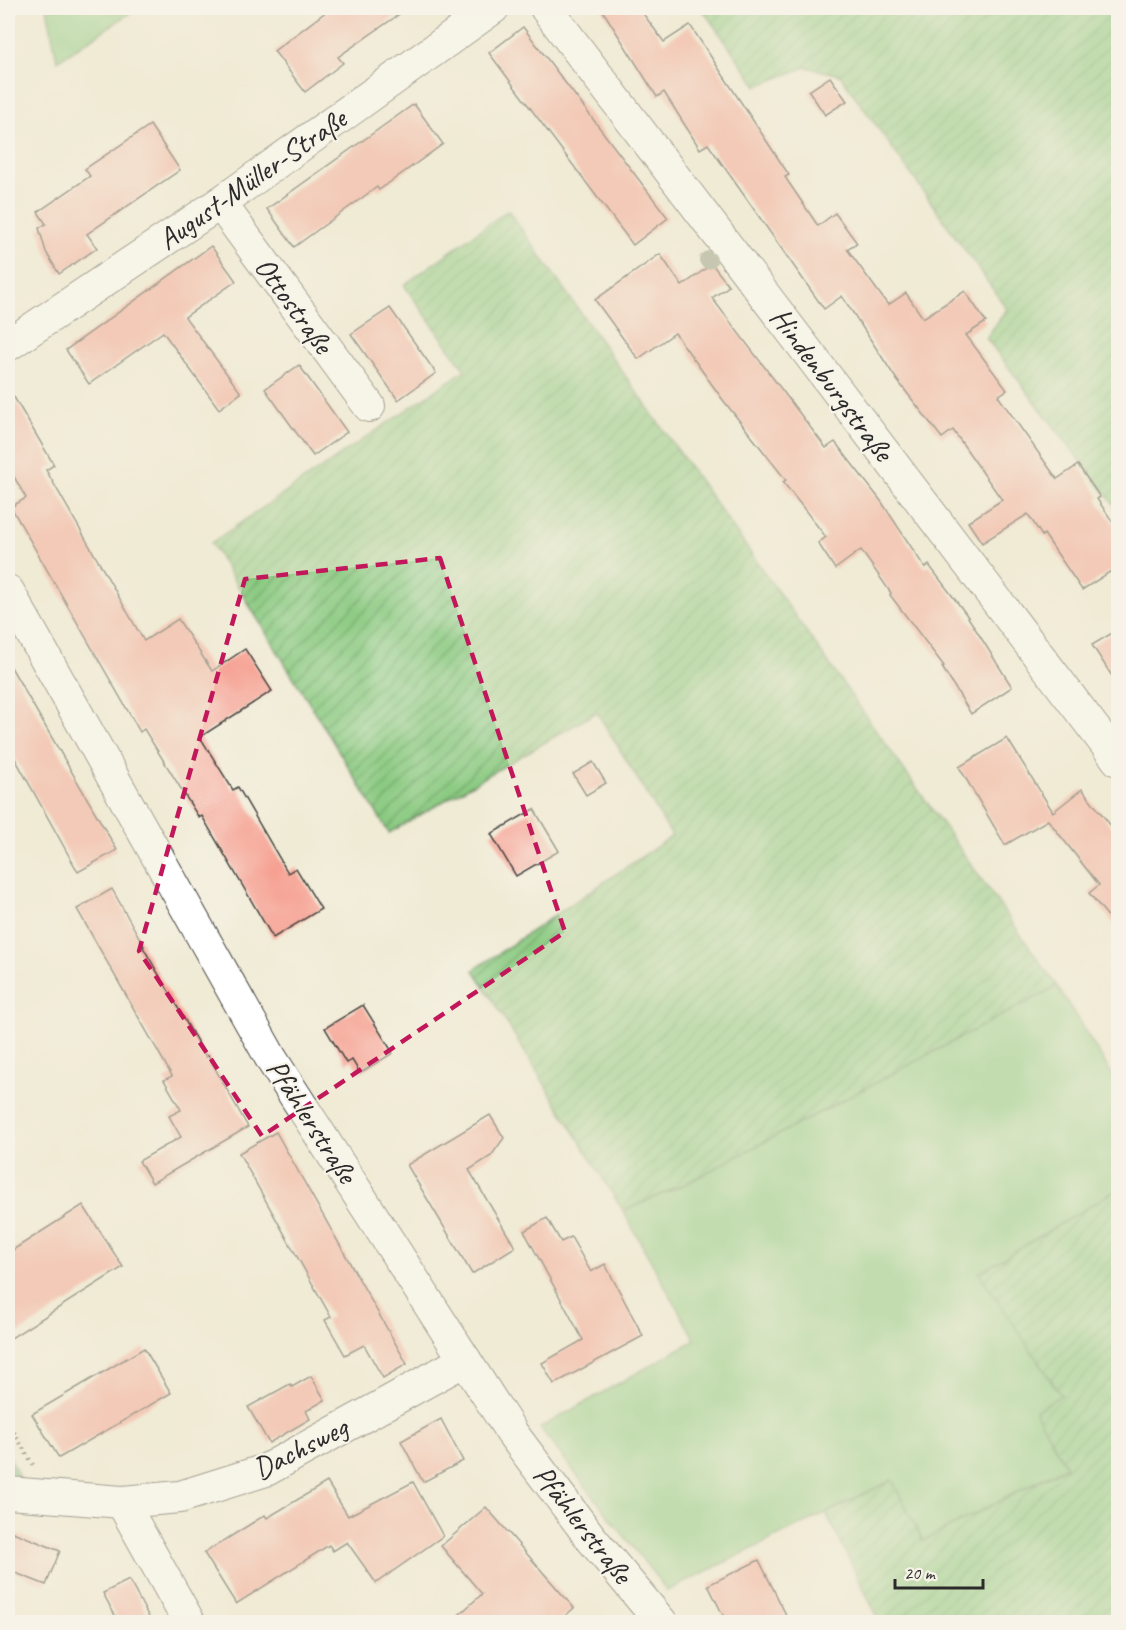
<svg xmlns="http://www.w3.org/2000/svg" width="1126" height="1630" viewBox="0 0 1126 1630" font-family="Caveat,sans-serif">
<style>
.grass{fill:#8aca81;stroke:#5a7a56;stroke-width:1.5}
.forest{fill:url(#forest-firs);stroke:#4d6c4d;stroke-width:1.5}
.garden{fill:url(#garden-furrows);stroke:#5a7a56;stroke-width:1.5}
.building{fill:#f6a092}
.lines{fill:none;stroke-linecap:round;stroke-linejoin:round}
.minor-casing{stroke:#494844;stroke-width:34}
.path{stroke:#494844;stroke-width:4;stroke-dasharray:1.5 4.5;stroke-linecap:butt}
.minor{stroke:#fff;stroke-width:32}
.tree{fill:#949c86}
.marked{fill:none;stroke:#c2185b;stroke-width:4.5;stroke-dasharray:12 8;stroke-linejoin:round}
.labels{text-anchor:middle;stroke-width:4.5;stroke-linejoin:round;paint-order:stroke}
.street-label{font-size:30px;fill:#2b2b2b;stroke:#f7f3e8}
</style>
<defs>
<pattern id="forest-firs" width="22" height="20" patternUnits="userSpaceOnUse" patternTransform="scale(1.5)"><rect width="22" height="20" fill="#6fae6f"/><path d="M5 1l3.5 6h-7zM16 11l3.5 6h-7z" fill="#5b8e5b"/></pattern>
<pattern id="garden-furrows" width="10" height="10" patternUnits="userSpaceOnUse" patternTransform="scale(1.5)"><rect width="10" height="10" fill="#8aca81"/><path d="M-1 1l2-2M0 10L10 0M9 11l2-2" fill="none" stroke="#71a46a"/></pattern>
</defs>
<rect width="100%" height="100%" fill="#f7f3e8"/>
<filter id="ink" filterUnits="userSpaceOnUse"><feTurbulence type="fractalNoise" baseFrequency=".0167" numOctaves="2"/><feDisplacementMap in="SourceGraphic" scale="12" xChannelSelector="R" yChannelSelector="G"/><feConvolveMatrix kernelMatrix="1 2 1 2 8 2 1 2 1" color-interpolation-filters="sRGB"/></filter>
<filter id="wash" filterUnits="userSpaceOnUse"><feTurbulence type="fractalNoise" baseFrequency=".008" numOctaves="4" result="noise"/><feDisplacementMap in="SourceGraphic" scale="24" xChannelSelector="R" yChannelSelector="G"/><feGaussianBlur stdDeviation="1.35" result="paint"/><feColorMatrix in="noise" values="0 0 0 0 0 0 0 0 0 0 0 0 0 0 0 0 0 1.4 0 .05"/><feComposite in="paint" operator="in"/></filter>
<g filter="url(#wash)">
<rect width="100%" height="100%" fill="#f0ebd5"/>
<g class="grass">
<path d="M 47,8 L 138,8 L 57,61 Z"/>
<path d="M 1057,986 L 1118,1084 L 1118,1189 L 980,1273 L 1061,1395 L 1036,1412 L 1067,1466 L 923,1541 L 892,1480 L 667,1591 L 540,1428 L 695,1340 L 623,1211 L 685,1184 Z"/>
</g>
<path class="forest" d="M 8,1454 L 20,1478 L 8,1478 Z"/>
<g class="garden">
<path d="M 705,8 L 1118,8 L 1118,510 L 986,338 L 1007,309 L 840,75 L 806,67 L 757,86 L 702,9 Z"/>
<path d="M 508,210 L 1057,986 L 685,1184 L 623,1211 L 474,970 L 672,836 L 597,712 L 389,833 L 211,543 L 465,370 L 404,285 Z"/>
<path d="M 1118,1189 L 1118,1622 L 880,1622 L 826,1513 L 892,1480 L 923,1541 L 1066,1467 L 1035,1411 L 1061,1395 L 979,1273 Z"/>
</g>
<g id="blocks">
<g class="building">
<path d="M 331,8 L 408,8 L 338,57 L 343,63 L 305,92 L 274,51 Z"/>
<path d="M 601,8 L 639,8 L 664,42 L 690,25 L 789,175 L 785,177 L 818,226 L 835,213 L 857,243 L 847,249 L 888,305 L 906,293 L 923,318 L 965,291 L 986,322 L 966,335 L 1007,390 L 998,396 L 1057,479 L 1078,465 L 1100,497 L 1097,499 L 1119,531 L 1119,566 L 1082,590 L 1044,534 L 1042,536 L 1028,514 L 982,543 L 968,522 L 1002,500 L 953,430 L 942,438 L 897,380 L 842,296 L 824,309 L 708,144 L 700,149 L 664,92 L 657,97 Z"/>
<path d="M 523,27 L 668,218 L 633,245 L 489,53 Z"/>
<path d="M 830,77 L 847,101 L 825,115 L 809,91 Z"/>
<path d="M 414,104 L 443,144 L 379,190 L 377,187 L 294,247 L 267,209 Z"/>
<path d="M 150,125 L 180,170 L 87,234 L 97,248 L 59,274 L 46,252 L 39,228 L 46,224 L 38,212 L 90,176 L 85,169 Z"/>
<path d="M 211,246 L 236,281 L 185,317 L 241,393 L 219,409 L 163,332 L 89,384 L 66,350 Z"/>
<path d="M 660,254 L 682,286 L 712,264 L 729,286 L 712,298 L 826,448 L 835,442 L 881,501 L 925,568 L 929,565 L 966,614 L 1012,687 L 971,714 L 942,667 L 944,666 L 890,595 L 891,593 L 861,550 L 835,569 L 818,543 L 826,537 L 783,482 L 786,480 L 723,400 L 675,333 L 638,359 L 595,300 Z"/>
<path d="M 390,308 L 436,373 L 398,400 L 351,334 Z"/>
<path d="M 299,365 L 347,432 L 313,456 L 265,389 Z"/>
<path d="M 8,387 L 54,465 L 46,470 L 144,641 L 178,619 L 212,671 L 245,649 L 272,691 L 200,737 L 233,790 L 238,787 L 288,873 L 296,868 L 321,909 L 273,938 L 202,816 L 199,818 L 144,729 L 140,732 L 11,507 L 26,498 L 8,466 Z"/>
<path d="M 1119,629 L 1119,687 L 1092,645 Z"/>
<path d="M 8,662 L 117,850 L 78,872 L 12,753 L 8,753 Z"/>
<path d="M 1007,738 L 1053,812 L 1082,789 L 1119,836 L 1119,930 L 1089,893 L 1099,885 L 1048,820 L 1005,845 L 959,767 Z"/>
<path d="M 593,762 L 606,783 L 586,795 L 573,774 Z"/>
<path d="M 534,809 L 559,851 L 516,876 L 491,834 Z"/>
<path d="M 112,889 L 144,946 L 143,947 L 206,1057 L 208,1056 L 248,1127 L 152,1183 L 139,1161 L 181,1137 L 169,1116 L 181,1110 L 164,1080 L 172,1076 L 77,909 Z"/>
<path d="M 363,1005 L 393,1053 L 360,1073 L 352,1060 L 346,1063 L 325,1028 Z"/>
<path d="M 490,1115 L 504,1138 L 491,1156 L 469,1170 L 515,1247 L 472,1274 L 407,1165 Z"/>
<path d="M 276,1132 L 407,1364 L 383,1378 L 364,1345 L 345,1355 L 325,1320 L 331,1317 L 239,1153 Z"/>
<path d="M 83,1205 L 123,1267 L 8,1340 L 8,1253 Z"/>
<path d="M 547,1218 L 561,1242 L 571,1237 L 591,1272 L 605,1264 L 643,1336 L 554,1384 L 542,1363 L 583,1340 L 524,1231 Z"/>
<path d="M 144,1348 L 171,1393 L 59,1458 L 32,1414 Z"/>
<path d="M 311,1376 L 325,1400 L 306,1411 L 310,1419 L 269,1443 L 248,1407 L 290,1384 L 292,1387 Z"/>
<path d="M 441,1419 L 463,1461 L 423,1482 L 401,1441 Z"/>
<path d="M 327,1482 L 348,1516 L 413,1482 L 443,1536 L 376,1583 L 347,1542 L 333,1551 L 329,1545 L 236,1604 L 204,1553 L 265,1515 L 267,1518 Z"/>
<path d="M 486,1507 L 574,1608 L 557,1623 L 450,1623 L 482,1594 L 441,1546 Z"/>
<path d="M 8,1530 L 60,1551 L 46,1585 L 8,1570 Z"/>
<path d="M 759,1560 L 790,1623 L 727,1623 L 708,1585 Z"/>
<path d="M 129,1580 L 152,1623 L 119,1623 L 103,1593 Z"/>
</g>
</g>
</g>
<g filter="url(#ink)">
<use href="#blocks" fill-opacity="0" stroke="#494844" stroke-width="1.5"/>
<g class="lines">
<defs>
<g id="minor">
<path d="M 546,8 L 1118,760"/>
<path d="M 220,203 L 369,406"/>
<path d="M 8,345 L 220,203 L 493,8"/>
<path d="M 8,591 L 272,1060 L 512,1433 L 591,1538 L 661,1622"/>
<path d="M 8,1493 L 122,1502 L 180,1497 L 266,1470 L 465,1360"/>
<path d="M 122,1502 L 189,1622"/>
</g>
</defs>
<use href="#minor" class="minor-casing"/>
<path class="path" d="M 8,1422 L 33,1465"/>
<use href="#minor" class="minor"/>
</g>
<circle class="tree" cx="708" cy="260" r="9"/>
</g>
<path d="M0 0H1126V1630H0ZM 440,558 L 565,932 L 262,1136 L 139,951 L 245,579 Z" fill="#f0ebd5" fill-opacity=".55" fill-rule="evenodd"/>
<path class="marked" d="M 440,558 L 565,932 L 262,1136 L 139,951 L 245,579 Z"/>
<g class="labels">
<g class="street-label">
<text transform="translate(252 179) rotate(-35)" y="10">August-Müller-Straße</text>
<text transform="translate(294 305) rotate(54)" y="10">Ottostraße</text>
<text transform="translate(832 384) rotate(53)" y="10">Hindenburgstraße</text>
<text transform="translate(312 1121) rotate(57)" y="10">Pfählerstraße</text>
<text transform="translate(300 1448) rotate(-27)" y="10">Dachsweg</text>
<text transform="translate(583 1524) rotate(52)" y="10">Pfählerstraße</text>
</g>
</g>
<rect width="1126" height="1630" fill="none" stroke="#f7f3e8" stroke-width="30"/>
<path d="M895 1579v9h88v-9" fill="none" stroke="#2b2b2b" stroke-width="3"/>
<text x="904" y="1579" font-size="18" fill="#2b2b2b" stroke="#f7f3e8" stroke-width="4.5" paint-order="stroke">20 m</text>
</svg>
